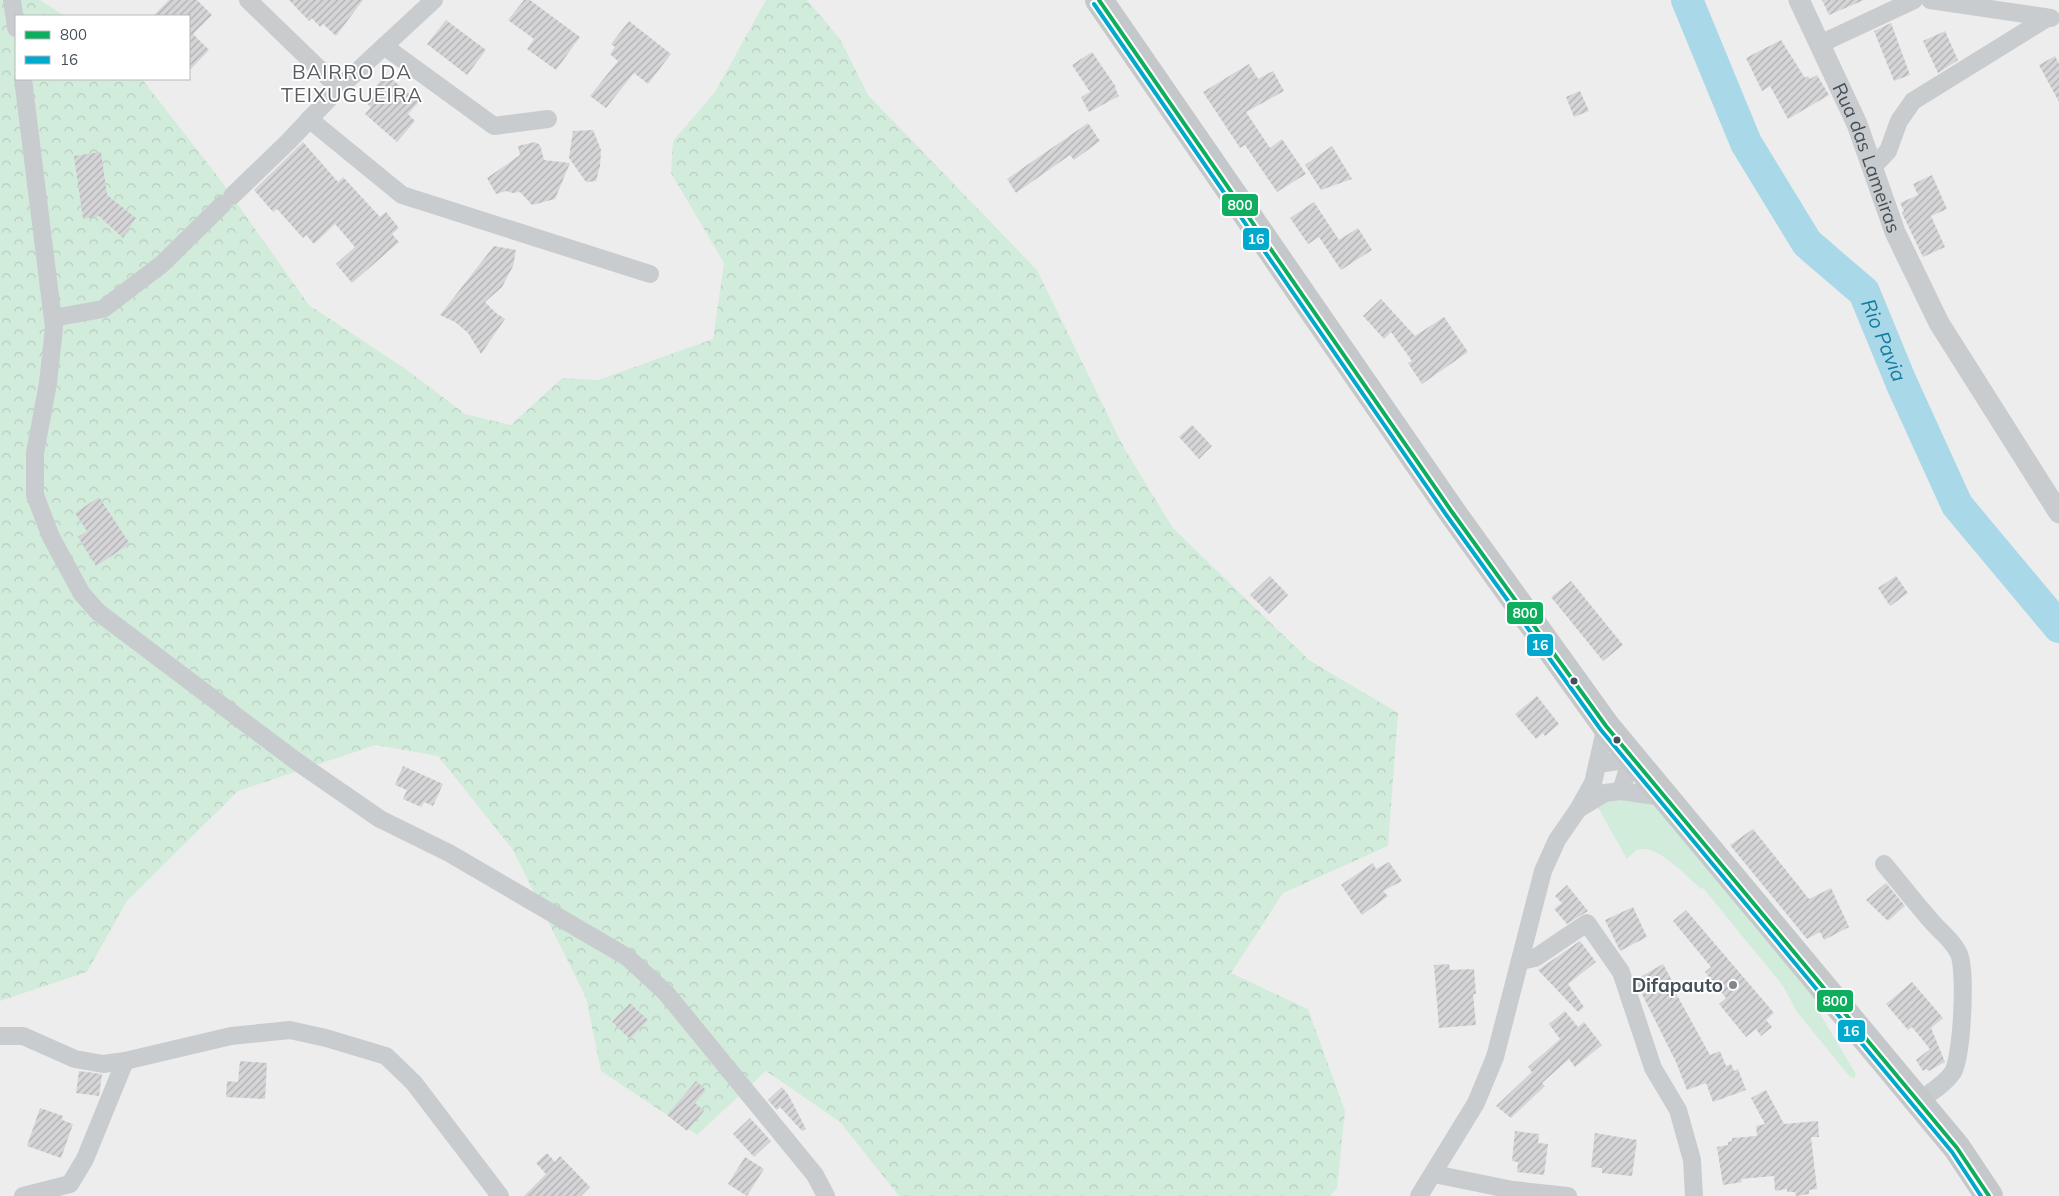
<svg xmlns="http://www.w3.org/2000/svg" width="2059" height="1196" viewBox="0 0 2059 1196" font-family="Mulish,sans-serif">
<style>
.grass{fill:#d2ecdc}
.forest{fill:url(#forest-crowns)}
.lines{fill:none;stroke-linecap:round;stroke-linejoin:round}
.river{stroke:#a9d9e8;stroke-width:32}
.building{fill:url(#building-hatch)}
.minor{stroke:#c9ccce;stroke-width:18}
.tertiary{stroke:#c9ccce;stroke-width:21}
.primary{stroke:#c5c8cb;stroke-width:28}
.bus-1-casing{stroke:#fff;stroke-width:8}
.bus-2-casing{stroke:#fff;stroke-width:8}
.bus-1{stroke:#0fad5e;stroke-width:4}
.bus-2{stroke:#00a9ce;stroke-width:4}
.bus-dot{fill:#454f58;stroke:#fff;stroke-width:2}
.poi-dot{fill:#80868c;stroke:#fff;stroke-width:2}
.labels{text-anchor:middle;stroke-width:4;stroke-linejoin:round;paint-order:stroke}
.street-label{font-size:19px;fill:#454f58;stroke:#fff}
.poi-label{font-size:19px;font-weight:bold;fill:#454f58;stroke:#fff;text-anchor:end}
.neighbourhood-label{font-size:20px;letter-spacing:1px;fill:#595c60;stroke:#fff}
.water-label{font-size:20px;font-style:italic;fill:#147c9d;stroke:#fff}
.line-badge{stroke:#fff;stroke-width:2}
.badge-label{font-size:14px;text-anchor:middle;font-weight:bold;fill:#fff}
</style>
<defs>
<pattern id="forest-crowns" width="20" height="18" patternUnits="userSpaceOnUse" patternTransform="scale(1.25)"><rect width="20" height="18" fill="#d2ecdc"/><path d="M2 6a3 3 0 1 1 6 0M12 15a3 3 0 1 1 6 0" fill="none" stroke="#b6ccbf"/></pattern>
<pattern id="building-hatch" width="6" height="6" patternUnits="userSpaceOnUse" patternTransform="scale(1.25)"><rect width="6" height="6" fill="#d5d5d7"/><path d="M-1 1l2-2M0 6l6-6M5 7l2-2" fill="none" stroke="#afafb1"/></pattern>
</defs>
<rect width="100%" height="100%" fill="#eeeded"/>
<path class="grass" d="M 1610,798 L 1652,804 L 1661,810 L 1814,993 L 1816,1007 L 1856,1074 L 1854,1078 L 1850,1077 L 1797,1012 L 1783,986 L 1703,888 L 1701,889 C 1687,877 1662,849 1643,849 C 1636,848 1631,855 1627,859 L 1597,806 Z"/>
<path class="forest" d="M 0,0 L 40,0 L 65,16 L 16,16 L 16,79 L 142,79 L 219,178 L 309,305 L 407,370 L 465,414 L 511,425 L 562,378 L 598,380 L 713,339 L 724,263 L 671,173 L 673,141 L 715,92 L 766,0 L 807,0 L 840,39 L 868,95 L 1037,270 L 1124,448 L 1173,528 L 1309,660 L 1398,713 L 1388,846 L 1283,893 L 1231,973 L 1308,1009 L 1345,1111 L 1337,1188 L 1330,1196 L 899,1196 L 840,1122 L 766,1071 L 697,1135 L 601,1071 L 586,998 L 513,850 L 438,756 L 376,745 L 238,791 L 127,901 L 87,972 L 0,1001 Z"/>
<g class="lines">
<path class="river" id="s1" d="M 1687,0 L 1746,143 L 1807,243 L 1864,292 L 1901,382 L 1957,505 L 2059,627"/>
</g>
<g class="building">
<path d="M 169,0 L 197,0 L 212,15 L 193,34 L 209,50 L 189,71 L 189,16 L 153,16 Z"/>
<path d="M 289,0 L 363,0 L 336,36 L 323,24 L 320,27 L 312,18 L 309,21 Z"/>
<path d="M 524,0 L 530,0 L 580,37 L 556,70 L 527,49 L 534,39 L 508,20 Z"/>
<path d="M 1822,0 L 1864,0 L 1829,15 Z"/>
<path d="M 446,20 L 486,50 L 467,75 L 427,44 Z"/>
<path d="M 629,21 L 671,54 L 648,84 L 634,73 L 606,108 L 590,96 L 618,61 L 610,54 L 615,47 L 611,44 Z"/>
<path d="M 1891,23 L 1910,75 L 1894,81 L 1874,31 Z"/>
<path d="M 1945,31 L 1958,60 L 1938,73 L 1923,41 Z"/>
<path d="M 1781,40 L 1805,78 L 1808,76 L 1810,79 L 1817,75 L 1829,95 L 1788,119 L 1770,86 L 1762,91 L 1746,58 Z"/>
<path d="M 1092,52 L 1116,87 L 1115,88 L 1119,96 L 1089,112 L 1081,97 L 1090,92 L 1072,65 Z"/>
<path d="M 2055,56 L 2059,64 L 2059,102 L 2039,65 Z"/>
<path d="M 1249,64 L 1258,79 L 1273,71 L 1284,91 L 1246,112 L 1270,148 L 1282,139 L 1306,174 L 1277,192 L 1245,145 L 1240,148 L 1203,92 Z"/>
<path d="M 386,74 L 419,102 L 408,114 L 415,121 L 397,142 L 365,114 L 371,107 L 365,102 L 372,96 L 369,94 Z"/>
<path d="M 1580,91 L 1589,111 L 1574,117 L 1566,97 Z"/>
<path d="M 1088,123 L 1100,141 L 1074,160 L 1070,155 L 1016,193 L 1007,179 Z"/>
<path d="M 593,130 L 601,150 L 600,166 L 596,181 L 586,182 L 569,158 L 573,131 Z"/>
<path d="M 303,142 L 338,182 L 343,177 L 380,217 L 386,212 L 399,228 L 392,234 L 399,242 L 352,283 L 336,264 L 355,247 L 335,224 L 314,244 L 306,235 L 303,238 L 277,209 L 273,212 L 254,190 Z"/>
<path d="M 535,142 L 540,145 L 544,160 L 570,163 L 555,199 L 532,205 L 520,192 L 513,193 L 506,191 L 496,194 L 487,178 L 520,155 L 518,146 Z"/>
<path d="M 1332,146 L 1352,179 L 1321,190 L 1305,165 Z"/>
<path d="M 101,152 L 107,195 L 136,218 L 123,238 L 99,216 L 83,219 L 74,156 Z"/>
<path d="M 1932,175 L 1947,209 L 1931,216 L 1945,247 L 1923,257 L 1902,213 L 1904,211 L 1900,203 L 1918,195 L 1913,184 Z"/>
<path d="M 1314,202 L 1339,240 L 1358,228 L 1372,250 L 1341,270 L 1319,237 L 1308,244 L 1290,218 Z"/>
<path d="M 494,246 L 516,250 L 513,266 L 502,287 L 485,302 L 496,313 L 505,319 L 481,354 L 468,333 L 455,322 L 440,315 Z"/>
<path d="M 1381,299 L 1415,336 L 1444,317 L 1468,352 L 1422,384 L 1408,363 L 1412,361 L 1391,332 L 1384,339 L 1363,316 Z"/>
<path d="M 1192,425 L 1212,446 L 1199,459 L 1179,437 Z"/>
<path d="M 99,497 L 130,544 L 96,566 L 78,537 L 87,531 L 75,513 Z"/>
<path d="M 1270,576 L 1288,595 L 1269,614 L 1250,595 Z"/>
<path d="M 1896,576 L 1908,593 L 1890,606 L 1878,588 Z"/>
<path d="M 1571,581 L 1623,645 L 1603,661 L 1551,597 Z"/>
<path d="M 1537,696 L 1559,724 L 1545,736 L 1543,733 L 1536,739 L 1515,714 Z"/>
<path d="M 403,766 L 443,784 L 433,806 L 424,802 L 421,807 L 403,799 L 407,790 L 395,785 Z"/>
<path d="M 1753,829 L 1809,899 L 1831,888 L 1849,927 L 1824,940 L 1820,932 L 1807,939 L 1730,845 Z"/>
<path d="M 1389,862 L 1402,881 L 1383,891 L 1388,896 L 1362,915 L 1341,885 L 1373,863 L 1376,869 Z"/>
<path d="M 1886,883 L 1905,906 L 1888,921 L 1866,900 Z"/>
<path d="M 1567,885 L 1588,911 L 1567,924 L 1554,909 L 1562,903 L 1555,896 Z"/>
<path d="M 1633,907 L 1647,937 L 1620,951 L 1605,920 Z"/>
<path d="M 1686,910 L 1774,1013 L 1766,1020 L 1772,1027 L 1761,1036 L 1756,1029 L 1746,1037 L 1719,1004 L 1726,998 L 1705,972 L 1711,967 L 1673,921 Z"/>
<path d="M 1580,941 L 1596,962 L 1568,984 L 1584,1007 L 1578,1012 L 1538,970 Z"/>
<path d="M 1449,964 L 1450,970 L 1474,969 L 1476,994 L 1473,994 L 1476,1025 L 1439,1028 L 1434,965 Z"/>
<path d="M 1663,964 L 1675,986 L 1673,988 L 1710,1055 L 1720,1051 L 1726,1066 L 1731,1064 L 1734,1071 L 1738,1069 L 1746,1090 L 1713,1102 L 1706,1083 L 1687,1090 L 1676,1062 L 1635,980 Z"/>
<path d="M 1912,982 L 1943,1018 L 1931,1028 L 1945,1062 L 1929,1071 L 1926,1069 L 1923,1071 L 1916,1060 L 1930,1049 L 1912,1027 L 1908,1030 L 1886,1004 Z"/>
<path d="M 630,1003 L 648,1020 L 630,1039 L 612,1022 Z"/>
<path d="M 1565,1011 L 1578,1027 L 1584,1022 L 1602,1045 L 1575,1067 L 1569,1059 L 1542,1083 L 1545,1086 L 1511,1118 L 1496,1106 L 1532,1072 L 1528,1067 L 1560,1039 L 1549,1024 Z"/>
<path d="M 240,1061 L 267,1063 L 265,1099 L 226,1097 L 227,1081 L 238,1082 Z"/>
<path d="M 79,1071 L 102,1074 L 99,1096 L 76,1093 Z"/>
<path d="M 696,1081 L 706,1090 L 695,1103 L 704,1111 L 687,1131 L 667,1115 Z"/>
<path d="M 782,1087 L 789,1096 L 806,1129 L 802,1131 L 780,1107 L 777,1110 L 768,1100 Z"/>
<path d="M 1766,1090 L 1784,1124 L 1818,1121 L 1819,1137 L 1811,1137 L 1817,1189 L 1809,1190 L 1809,1194 L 1796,1196 L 1795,1192 L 1787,1192 L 1787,1189 L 1775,1191 L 1774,1176 L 1741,1179 L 1742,1182 L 1723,1185 L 1717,1147 L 1728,1145 L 1728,1142 L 1732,1141 L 1732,1138 L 1757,1136 L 1756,1126 L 1765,1124 L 1751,1098 Z"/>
<path d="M 40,1108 L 63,1116 L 62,1120 L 73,1124 L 61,1158 L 27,1146 Z"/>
<path d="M 750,1118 L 771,1141 L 754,1157 L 733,1134 Z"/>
<path d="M 1515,1131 L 1539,1134 L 1538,1143 L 1548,1144 L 1544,1175 L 1517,1172 L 1518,1162 L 1512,1161 Z"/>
<path d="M 1595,1133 L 1637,1140 L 1632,1176 L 1602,1173 L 1602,1168 L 1591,1167 Z"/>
<path d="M 547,1153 L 555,1162 L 560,1156 L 590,1187 L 581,1196 L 524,1196 L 546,1174 L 536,1163 Z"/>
<path d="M 745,1157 L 764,1169 L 747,1196 L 728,1184 Z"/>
</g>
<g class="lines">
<g class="minor">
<path d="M 12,0 L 16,28"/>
<path d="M 248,0 L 339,88"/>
<path d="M 1930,0 L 2051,18"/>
<path d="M 1820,44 L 1914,0"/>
<path d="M 384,46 L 494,126 L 548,119"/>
<path d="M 23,79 L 54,328 L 48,383 L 35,453 L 35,495 L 51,537 L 82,594 L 98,612 L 296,761 L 380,819 L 449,853 L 627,957 L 666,993 L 815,1175 L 826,1196"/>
<path d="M 309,119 L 402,195 L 650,274"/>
<path d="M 1872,168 L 1888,151 L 1899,121 L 1913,101 L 2047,18"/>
<path d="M 232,196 L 288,142 L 339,88 L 434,0"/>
<path d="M 53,318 L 103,309 L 162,264 L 223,204"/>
<path d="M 1598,764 L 1631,759 L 1621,791"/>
<path d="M 1580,808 L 1605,793 L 1621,791 L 1663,797"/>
<path d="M 1884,864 C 1901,884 1916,904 1933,923 C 1942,933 1952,940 1958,952 C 1967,966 1962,1057 1953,1072 C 1945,1084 1930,1093 1918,1101"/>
<path d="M 1520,961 L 1535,958 L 1587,923 L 1621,972 L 1653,1068 L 1678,1110 L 1692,1160 L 1694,1196"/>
<path d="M 0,1036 L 23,1036 L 75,1059 L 103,1064 L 125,1061 L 231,1036 L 290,1030 L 326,1038 L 386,1056 L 414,1083 L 500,1196"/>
<path d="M 1434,1174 L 1513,1190 L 1568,1196"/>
<path d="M 23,1196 L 70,1184 L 85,1159 L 125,1061"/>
<path d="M 1419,1196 L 1476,1103 L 1495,1057 L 1543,871 L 1557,840 L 1579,808 L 1593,783 L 1606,726"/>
</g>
<path class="tertiary" id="s2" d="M 1799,0 L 1857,124 L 1895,232 L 1939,323 L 2059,513"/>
<path class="primary" d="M 1099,0 L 1452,512 L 1606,726 L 1957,1148 L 1989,1196"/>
<defs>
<path id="bus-1" d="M 1099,0 L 1452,512 L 1606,726 L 1957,1148 L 1989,1196"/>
<path id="bus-2" d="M 1094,4 L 1447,516 L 1601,730 L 1952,1152 L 1981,1196"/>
</defs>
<use href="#bus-1" class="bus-1-casing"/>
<use href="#bus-2" class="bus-2-casing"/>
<use href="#bus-1" class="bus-1"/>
<use href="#bus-2" class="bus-2"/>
</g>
<g class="bus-dot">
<circle cx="1574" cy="681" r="4.5"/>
<circle cx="1617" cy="740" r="4.5"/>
</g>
<circle class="poi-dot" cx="1733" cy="985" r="5"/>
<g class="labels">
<g class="street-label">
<text dy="7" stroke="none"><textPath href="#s2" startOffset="172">Rua das Lameiras</textPath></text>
</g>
<g class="poi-label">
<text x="1723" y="992">Difapauto</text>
</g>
<g class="neighbourhood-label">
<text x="352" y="79">BAIRRO DA<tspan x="352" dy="23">TEIXUGUEIRA</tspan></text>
</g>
<g class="water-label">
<text dy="7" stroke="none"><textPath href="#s1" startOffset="399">Rio Pavia</textPath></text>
</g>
</g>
<g class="line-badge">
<rect x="1221" y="193" width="38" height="24" rx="5" fill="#0fad5e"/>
<rect x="1242" y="227" width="28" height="24" rx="5" fill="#00a9ce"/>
<rect x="1506" y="601" width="38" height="24" rx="5" fill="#0fad5e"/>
<rect x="1526" y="633" width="28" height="24" rx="5" fill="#00a9ce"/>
<rect x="1816" y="989" width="38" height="24" rx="5" fill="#0fad5e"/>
<rect x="1837" y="1019" width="29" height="24" rx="5" fill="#00a9ce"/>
</g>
<g class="badge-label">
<text x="1240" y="210">800</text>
<text x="1256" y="244">16</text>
<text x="1525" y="618">800</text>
<text x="1540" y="650">16</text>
<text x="1835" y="1006">800</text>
<text x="1851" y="1036">16</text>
</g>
<rect x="15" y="15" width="175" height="65" fill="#ffffff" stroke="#b5b9bc"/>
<rect x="25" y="31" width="25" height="8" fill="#0fad5e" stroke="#b5b9bc"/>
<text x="60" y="40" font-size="15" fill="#454f58">800</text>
<rect x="25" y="56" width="25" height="8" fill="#00a9ce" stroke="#b5b9bc"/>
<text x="60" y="65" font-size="15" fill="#454f58">16</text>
</svg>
